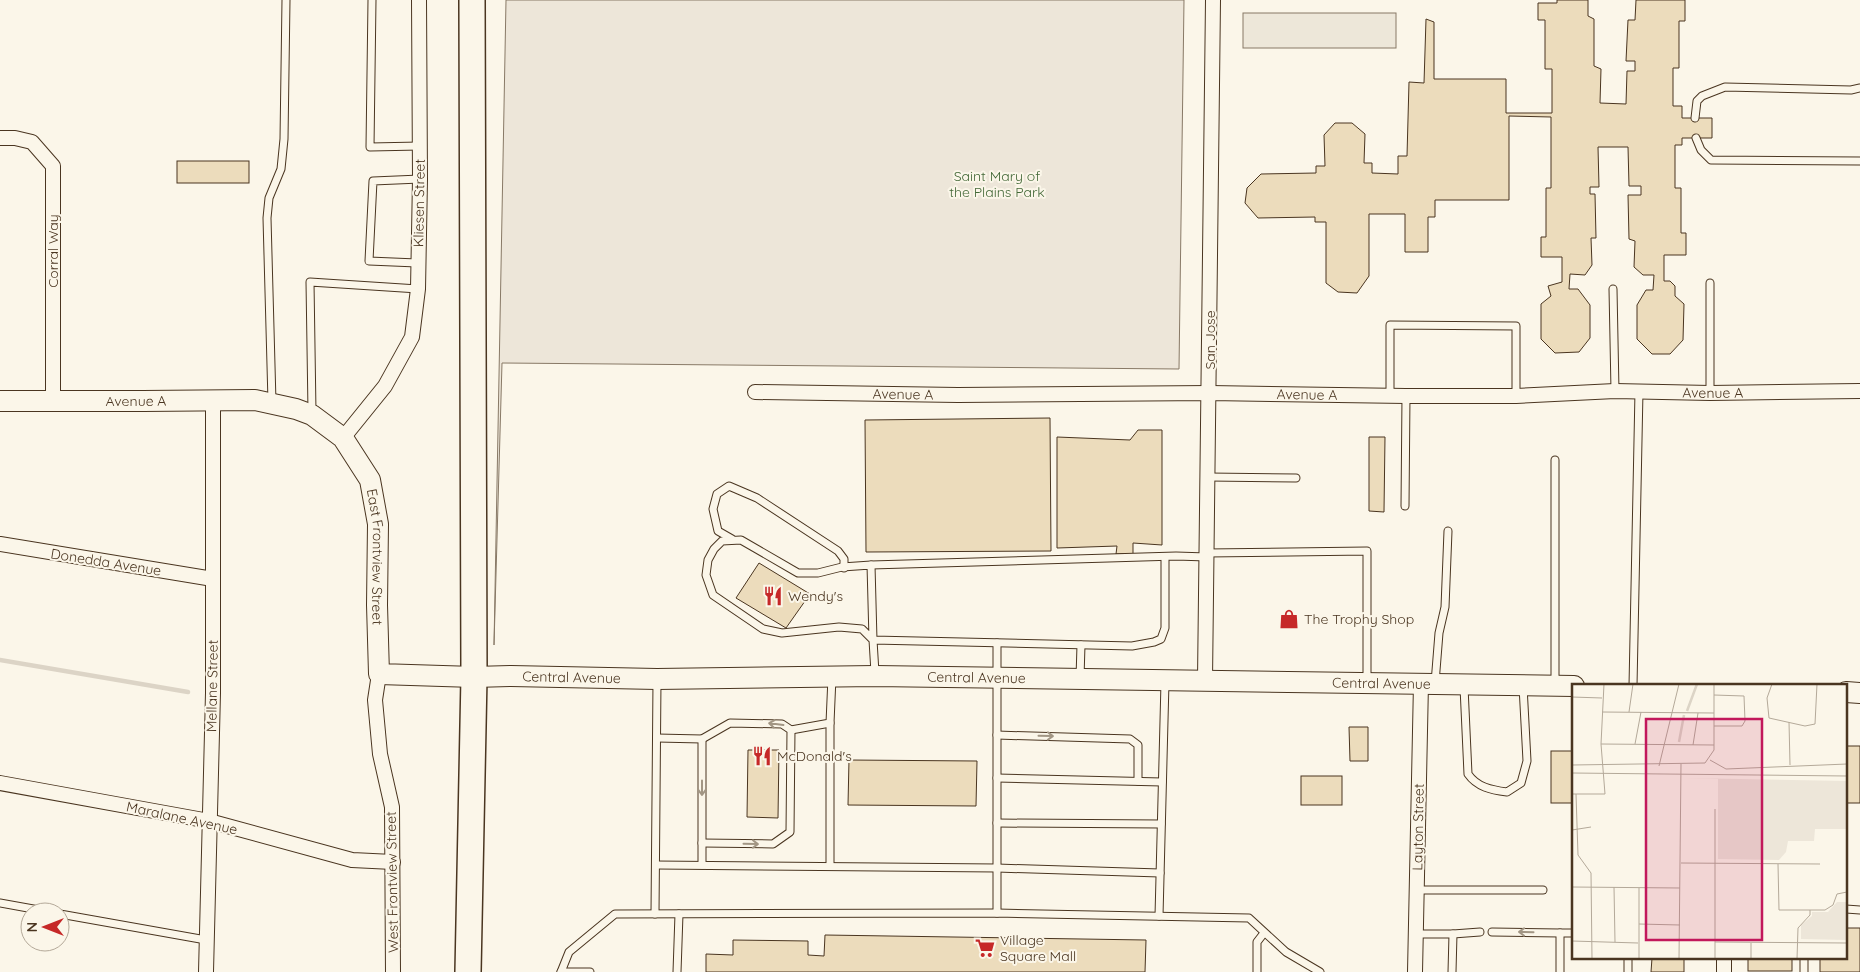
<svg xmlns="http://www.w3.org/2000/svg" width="1860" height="972" viewBox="0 0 1860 972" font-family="Quicksand,sans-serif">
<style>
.green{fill:#ede6d9;stroke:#887966}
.parking{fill:#ede7d9;stroke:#887966}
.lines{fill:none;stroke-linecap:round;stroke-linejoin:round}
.stream{stroke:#dcd4c6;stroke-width:4.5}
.building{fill:#ecdcbc;stroke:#4a3520}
.lane-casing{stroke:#4a3520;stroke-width:9}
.street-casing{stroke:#4a3520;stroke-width:16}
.secondary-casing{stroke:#4a3520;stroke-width:22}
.highway-casing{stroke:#4a3520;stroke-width:28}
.lane{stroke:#fbf6e9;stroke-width:7}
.street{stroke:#fbf6e9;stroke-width:14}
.secondary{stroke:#fbf6e9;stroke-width:20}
.highway{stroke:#fbf6e9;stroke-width:25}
.oneway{stroke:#a29684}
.labels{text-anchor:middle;stroke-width:4;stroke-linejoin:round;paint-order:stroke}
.park-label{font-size:14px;fill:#436837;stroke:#fbf6e9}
.street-label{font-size:14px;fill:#4a3520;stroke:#fbf6e9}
.poi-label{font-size:14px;fill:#4a3520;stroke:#fbf6e9;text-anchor:start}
.inset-river{fill:none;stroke:#dcd4c6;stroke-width:2.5}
.inset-road{fill:none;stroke:#b4a999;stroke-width:1}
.view{fill:#c2185b;fill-opacity:0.15;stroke:#c2185b;stroke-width:2.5}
.inset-edge{fill:none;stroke:#4a3520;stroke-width:2.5}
</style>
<rect width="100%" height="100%" fill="#fbf6e9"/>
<path class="green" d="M 506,0 L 1184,0 L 1179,369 L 502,363 L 494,645 Z"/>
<rect class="parking" x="1243" y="13" width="153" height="35"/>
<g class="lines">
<path class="stream" d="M 0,660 L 188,692"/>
</g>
<g class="building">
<path d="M 1557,0 L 1588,0 L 1588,16 L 1594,19 L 1594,66 L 1601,69 L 1600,103 L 1626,104 L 1627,71 L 1635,71 L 1635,61 L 1626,61 L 1628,20 L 1635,20 L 1636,0 L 1685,0 L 1685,21 L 1679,21 L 1679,68 L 1673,68 L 1673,106 L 1682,106 L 1682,118 L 1712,118 L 1712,138 L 1682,138 L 1682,145 L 1675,145 L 1675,188 L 1681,188 L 1681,233 L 1686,233 L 1686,255 L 1664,255 L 1664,281 L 1670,281 L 1675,286 L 1675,296 L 1684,304 L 1683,340 L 1670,354 L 1652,354 L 1637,339 L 1637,305 L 1646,290 L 1653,290 L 1654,275 L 1643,275 L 1634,267 L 1635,241 L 1629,239 L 1628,195 L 1641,195 L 1641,186 L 1629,186 L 1628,147 L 1598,147 L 1599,187 L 1590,187 L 1590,194 L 1595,194 L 1596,238 L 1591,238 L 1592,265 L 1585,275 L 1570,274 L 1569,289 L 1578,289 L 1590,305 L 1590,338 L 1579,352 L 1555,353 L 1541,339 L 1541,304 L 1551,296 L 1548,286 L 1562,282 L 1562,257 L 1541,257 L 1541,237 L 1546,237 L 1546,188 L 1551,188 L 1551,117 L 1509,116 L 1509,200 L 1435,200 L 1435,217 L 1428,217 L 1428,252 L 1405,252 L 1405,214 L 1369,214 L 1369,276 L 1357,293 L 1338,292 L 1326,283 L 1326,222 L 1315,222 L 1315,217 L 1258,218 L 1245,203 L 1247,188 L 1261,174 L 1316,173 L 1316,166 L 1325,166 L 1324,135 L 1335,123 L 1352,123 L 1365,134 L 1364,163 L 1372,163 L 1372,173 L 1398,174 L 1398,156 L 1407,156 L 1409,82 L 1424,83 L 1426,19 L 1434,22 L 1434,79 L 1506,79 L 1506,113 L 1552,113 L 1552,69 L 1545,69 L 1545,20 L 1538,20 L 1538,3 L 1557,3 Z"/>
<rect x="177" y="161" width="72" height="22"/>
<path d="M 1050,418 L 1051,551 L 866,552 L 865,420 Z"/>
<path d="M 1138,430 L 1162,430 L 1162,545 L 1133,543 L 1133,554 L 1116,554 L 1117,546 L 1057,548 L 1057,437 L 1130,440 Z"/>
<path d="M 1369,437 L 1385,437 L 1384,512 L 1369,511 Z"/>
<path d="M 759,563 L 810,594 L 786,628 L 736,598 Z"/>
<path d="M 1349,727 L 1368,727 L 1368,761 L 1350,761 Z"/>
<rect x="1846" y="746" width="14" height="57"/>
<path d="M 748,750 L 779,750 L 778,818 L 747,817 Z"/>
<rect x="1551" y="751" width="23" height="52"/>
<path d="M 849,760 L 977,761 L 976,806 L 848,805 Z"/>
<rect x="1301" y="776" width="41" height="29"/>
<path d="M 1846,928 L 1860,928 L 1860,972 L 1820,972 L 1820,958 L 1846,958 Z"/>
<path d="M 825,935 L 1146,940 L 1145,972 L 706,972 L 706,954 L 733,955 L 733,940 L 808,941 L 808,955 L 824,956 Z"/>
<path d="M 1652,958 L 1684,958 L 1684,972 L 1651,972 Z"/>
<rect x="1748" y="958" width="44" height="13"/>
</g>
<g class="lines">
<defs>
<g id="lane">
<path d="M 372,0 L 370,147 L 420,146"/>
<path d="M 1695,118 L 1697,101 L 1702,96 L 1725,87 L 1851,90 L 1860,88"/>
<path d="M 1696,138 L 1701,150 L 1711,160 L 1860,161"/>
<path d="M 417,263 L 369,261 L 373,181 L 420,179"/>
<path d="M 1710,283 L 1710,393"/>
<path d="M 1613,289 L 1615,391"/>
<path d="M 1390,396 L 1390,325 L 1516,326 L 1516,396"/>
<path d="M 272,402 L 267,218 L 269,198 L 281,169 L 284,139 L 286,0"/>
<path d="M 312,412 L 310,282 L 418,289"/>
<path d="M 1555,460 L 1555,685"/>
<path d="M 1208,477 L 1296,478"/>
<path d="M 1405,506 L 1406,396"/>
<path d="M 732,539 L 718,531 L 713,509 L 717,494 L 729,486 L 757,498 L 838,551 L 844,559 L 844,568"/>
<path d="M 1207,553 L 1367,551 L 1367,680"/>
<path d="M 871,565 L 1176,556 L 1207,557"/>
<path d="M 875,673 L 873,640 L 862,629 L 839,627 L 782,633 L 763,629 L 713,595 L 706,575 L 708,560 L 714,549 L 722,541 L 741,540 L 798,573 L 818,573 L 842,567 L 871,565 L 873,640 L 1132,646 L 1154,642 L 1161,639 L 1165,628 L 1165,557"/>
<path d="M 1080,678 L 1081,645"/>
<path d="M 1435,683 L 1439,633 L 1445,607 L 1448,531"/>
<path d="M 1633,686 L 1639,391"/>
<path d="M 1464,687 L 1468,774 C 1477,787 1491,790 1507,792 L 1521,783 L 1527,761 L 1523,686"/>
<path d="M 830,723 L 830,866"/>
<path d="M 791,730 L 830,723 L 832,677"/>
<path d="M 997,735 L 1130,739 L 1138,745 L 1138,781"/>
<path d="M 657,738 L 702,739 L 730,723 L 782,724 L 791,730 L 790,832 L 773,844 L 702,843"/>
<path d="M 997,778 L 1162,782"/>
<path d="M 997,823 L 1161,824"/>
<path d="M 656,865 L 997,868 L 1160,873"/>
<path d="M 702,865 L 702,739"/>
<path d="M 1417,890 L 1543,890"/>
<path d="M 0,903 L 50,912"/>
<path d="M 1846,909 L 1860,910"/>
<path d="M 997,913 L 997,643"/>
<path d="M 60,914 L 206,940"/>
<path d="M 655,914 L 657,681"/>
<path d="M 1159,916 L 1165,682"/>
<path d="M 1492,932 L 1560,933"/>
<path d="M 1416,934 L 1453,934 L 1452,972"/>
<path d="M 1453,934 L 1480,932"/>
<path d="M 1804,958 L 1804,972"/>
<path d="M 561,972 L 569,952 L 615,914 L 997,913 L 1249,918 L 1286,952 L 1320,972"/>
<path d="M 561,972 L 590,972"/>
<path d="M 677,972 L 679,914"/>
<path d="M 1257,972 L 1257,942 L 1264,933"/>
<path d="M 1560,972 L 1560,933 L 1574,933"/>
<path d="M 1628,972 L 1628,958"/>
</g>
<g id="street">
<path d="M 0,138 L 15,138 L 32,142 L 53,166 L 53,401"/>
<path id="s1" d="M 755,392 L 958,395 L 1210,393 L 1406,396 L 1516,396 L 1615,391 L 1710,393 L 1860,391"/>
<path d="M 343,438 L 385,386 L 412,337 L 418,289 L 420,179 L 419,0"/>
<path d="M 0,544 L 213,579"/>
<path d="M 379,674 L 375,700 L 380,754 L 392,807 L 393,972"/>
<path d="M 1205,680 L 1213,0"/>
<path d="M 0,783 L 209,821 L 352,860 L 393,862"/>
<path d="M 206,972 L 213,693 L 213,400"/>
<path d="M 1415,972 L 1421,683"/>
<path d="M 1724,972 L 1724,958"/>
</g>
<g id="secondary">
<path id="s2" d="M 0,401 L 143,401 L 255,400 L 296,409 L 312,415 L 343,438 L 370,480 L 378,524 L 377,605 L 379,674 L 474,677 L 511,676 L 657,679 L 875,676 L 1574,686"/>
<path d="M 1846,692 L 1860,693"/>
</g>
<path id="highway" d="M 468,972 L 474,677 L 472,0"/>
</defs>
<use href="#lane" class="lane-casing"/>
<use href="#street" class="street-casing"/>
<use href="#secondary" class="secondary-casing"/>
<use href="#highway" class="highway-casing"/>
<use href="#lane" class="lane"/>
<use href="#street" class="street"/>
<use href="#secondary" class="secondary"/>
<use href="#highway" class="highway"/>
</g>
<defs><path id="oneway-shaft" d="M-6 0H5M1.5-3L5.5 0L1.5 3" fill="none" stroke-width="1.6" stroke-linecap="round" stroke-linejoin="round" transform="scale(1.25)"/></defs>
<g class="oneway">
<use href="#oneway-shaft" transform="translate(776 724) rotate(-173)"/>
<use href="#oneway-shaft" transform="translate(1046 736) rotate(1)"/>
<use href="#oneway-shaft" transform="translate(702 788) rotate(90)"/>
<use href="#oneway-shaft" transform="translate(751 844) rotate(1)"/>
<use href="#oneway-shaft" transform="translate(1526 932) rotate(-179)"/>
</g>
<defs>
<symbol id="restaurant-bare" viewBox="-9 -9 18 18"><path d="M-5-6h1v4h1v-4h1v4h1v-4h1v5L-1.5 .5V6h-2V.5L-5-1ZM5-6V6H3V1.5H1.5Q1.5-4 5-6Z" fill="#c62828" stroke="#fbf6e9" stroke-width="2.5" paint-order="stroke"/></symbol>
<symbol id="shop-bare" viewBox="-9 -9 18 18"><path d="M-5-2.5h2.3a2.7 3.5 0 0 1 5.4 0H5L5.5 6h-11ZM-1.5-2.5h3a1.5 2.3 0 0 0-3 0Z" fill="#c62828" stroke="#fbf6e9" stroke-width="2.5" paint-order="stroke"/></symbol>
<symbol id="supermarket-bare" viewBox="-9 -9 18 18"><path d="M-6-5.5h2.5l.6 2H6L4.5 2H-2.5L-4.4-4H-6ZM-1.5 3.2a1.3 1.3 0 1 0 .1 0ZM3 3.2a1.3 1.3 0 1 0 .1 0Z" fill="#c62828" stroke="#fbf6e9" stroke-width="2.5" paint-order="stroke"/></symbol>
</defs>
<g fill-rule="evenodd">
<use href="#restaurant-bare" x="759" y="582" width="28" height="28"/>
<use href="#shop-bare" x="1275" y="605" width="28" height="28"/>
<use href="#restaurant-bare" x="748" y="742" width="28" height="28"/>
<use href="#supermarket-bare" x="971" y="934" width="28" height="28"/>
</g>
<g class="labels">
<g class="park-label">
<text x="997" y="181">Saint Mary of<tspan x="997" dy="16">the Plains Park</tspan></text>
</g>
<g class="street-label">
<text transform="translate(419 203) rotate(-89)" y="5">Kliesen Street</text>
<text transform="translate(53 251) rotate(-90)" y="5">Corral Way</text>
<text transform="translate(1210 340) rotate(-90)" y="5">San Jose</text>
<text dy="5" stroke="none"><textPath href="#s1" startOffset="958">Avenue A</textPath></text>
<text dy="5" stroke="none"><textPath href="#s1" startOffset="148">Avenue A</textPath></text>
<text dy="5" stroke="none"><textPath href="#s1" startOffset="552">Avenue A</textPath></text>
<text dy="5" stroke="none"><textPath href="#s2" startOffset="136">Avenue A</textPath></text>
<text dy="5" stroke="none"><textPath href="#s2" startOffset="480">East Frontview Street</textPath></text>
<text transform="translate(106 562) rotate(9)" y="5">Donedda Avenue</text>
<text dy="5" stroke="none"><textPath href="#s2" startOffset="790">Central Avenue</textPath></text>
<text dy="5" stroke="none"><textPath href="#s2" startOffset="1195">Central Avenue</textPath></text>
<text dy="5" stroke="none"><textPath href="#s2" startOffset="1600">Central Avenue</textPath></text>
<text transform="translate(212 686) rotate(-89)" y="5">Mellane Street</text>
<text transform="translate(182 818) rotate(12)" y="5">Maralane Avenue</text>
<text transform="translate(1418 827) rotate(-89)" y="5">Layton Street</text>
<text transform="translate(392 882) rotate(-91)" y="5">West Frontview Street</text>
</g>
<g class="poi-label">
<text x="788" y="601">Wendy's</text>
<text x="1304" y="624">The Trophy Shop</text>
<text x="777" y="761">McDonald's</text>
<text x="1000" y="945">Village<tspan x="1000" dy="16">Square Mall</tspan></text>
</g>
</g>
<g transform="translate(1572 684)">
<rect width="275" height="275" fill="#fbf6e9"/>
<path d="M 113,94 L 275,97 L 275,145 L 243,145 L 242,157 L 216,157 L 214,168 L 207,176 L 146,175 L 146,95 ZM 265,218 L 275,218 L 275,256 L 229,255 L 229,241 L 240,232 L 240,228 L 256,228 Z" fill="#ede6d9"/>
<path class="inset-river" d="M 115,27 L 125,0M 107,58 L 112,31"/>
<path class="inset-road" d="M 32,0 L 29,60 L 33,110M 200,0 L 195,14 L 197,34 L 233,42 L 243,40 L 245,0M 0,13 L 30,14M 30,28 L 142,29M 57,28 L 61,0M 217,38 L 218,81M 142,42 L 170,42 L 173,37 L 172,12 L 142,11M 29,60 L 142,61M 63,60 L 69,28M 121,61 L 126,29M 138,76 L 154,85 L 275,80M 0,81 L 133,79 L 142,66 L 142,0M 87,82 L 107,0M 0,89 L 275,92M 0,110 L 33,110M 4,110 L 6,171 L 19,189 L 20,275M 143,125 L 143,275M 0,146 L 19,143M 109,179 L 248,180M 206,180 L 207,226 L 253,226 L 261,221 L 265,210 L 275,208M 0,203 L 108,204M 42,203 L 43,258M 67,240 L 108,241M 0,257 L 66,259M 143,258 L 275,259M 67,275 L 67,204M 107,275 L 109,80M 179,275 L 179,259M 225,275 L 226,244 L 238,231 L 238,226"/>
<path class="view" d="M 74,35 L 190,35 L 190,256 L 74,256 Z"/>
<rect width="275" height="275" class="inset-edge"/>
</g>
<g transform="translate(45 927) rotate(270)"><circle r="24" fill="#fbf6e9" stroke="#b4a999"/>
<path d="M0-4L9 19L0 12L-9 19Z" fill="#c62828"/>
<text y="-8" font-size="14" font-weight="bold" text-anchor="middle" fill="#4a3520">N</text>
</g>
</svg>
